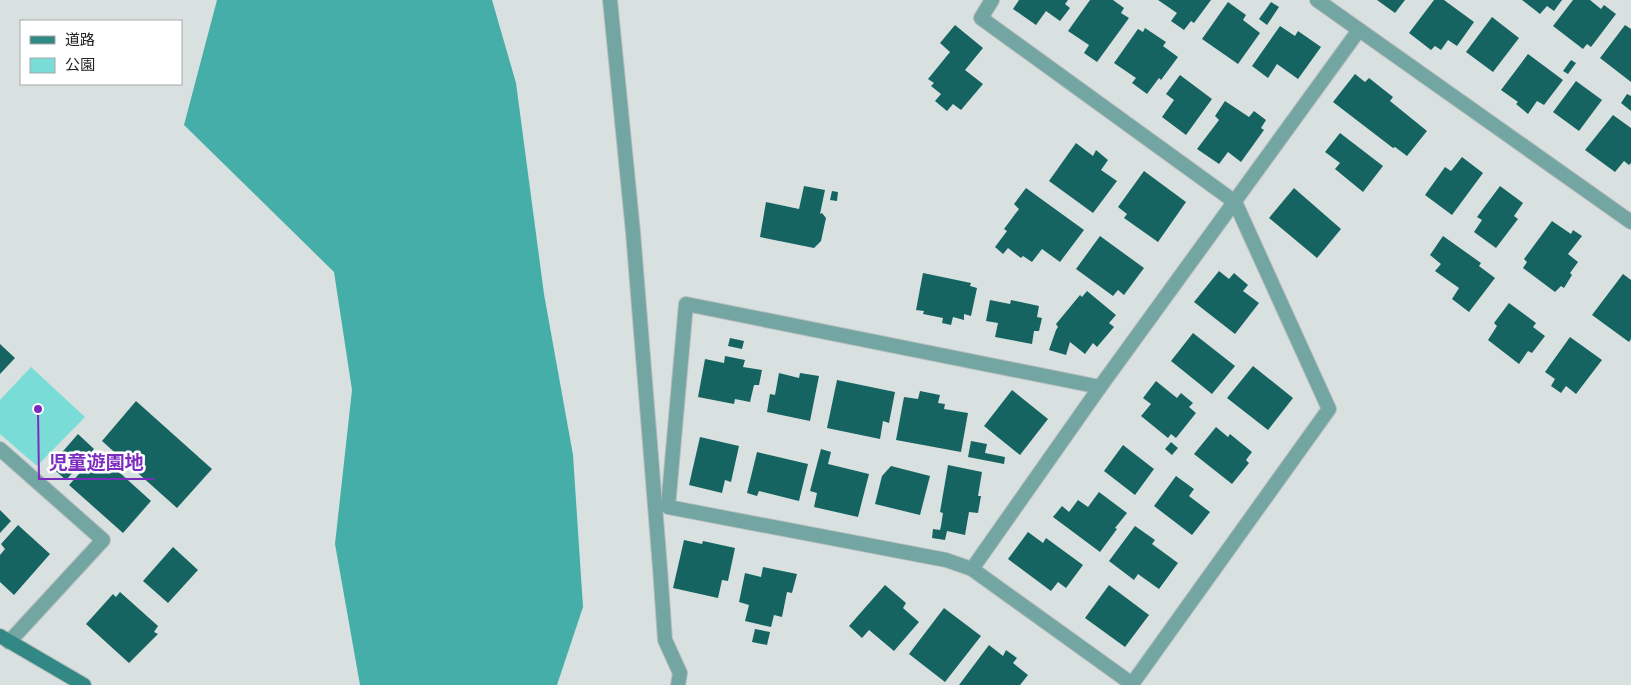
<svg xmlns="http://www.w3.org/2000/svg" width="1631" height="685" viewBox="0 0 1631 685" font-family="'Work Sans','Noto Sans JP',sans-serif">
<style>
.green{fill:#7adcd6}
.forest{fill:#45aea8}
.building{fill:#166461}
.lines{fill:none;stroke-linecap:round;stroke-linejoin:round}
.minor-casing{stroke:#b8bfbe;stroke-width:16}
.secondary-casing{stroke:#b8bfbe;stroke-width:16}
.minor{stroke:#73a5a2;stroke-width:14}
.secondary{stroke:#328884;stroke-width:14}
.leader{fill:none;stroke:#7b2cbf;stroke-width:2}
.callout-dot{fill:#7b2cbf;stroke:#fff;stroke-width:2}
.callout-label{font-size:19px;text-anchor:middle;font-weight:bold;fill:#7b2cbf;stroke:#fff;stroke-width:5;stroke-linejoin:round;paint-order:stroke}
</style>
<rect width="100%" height="100%" fill="#d9e1e0"/>
<path class="green" d="M 31,367 L 85,417 L 37,466 L 0,434 L 0,400 Z"/>
<path class="forest" d="M 217,0 L 492,0 L 516,83 L 544,294 L 573,455 L 583,607 L 557,685 L 360,685 L 335,544 L 352,390 L 334,272 L 184,125 Z"/>
<g class="building">
<path d="M 1019,0 L 1068,0 L 1065,4 L 1070,8 L 1060,21 L 1046,11 L 1036,25 L 1013,9 Z"/>
<path d="M 1090,0 L 1113,0 L 1124,8 L 1121,13 L 1129,18 L 1097,62 L 1084,53 L 1089,45 L 1068,31 Z"/>
<path d="M 1158,0 L 1211,0 L 1194,23 L 1191,21 L 1184,30 L 1171,21 L 1177,13 Z"/>
<path d="M 1377,0 L 1405,0 L 1395,13 Z"/>
<path d="M 1434,0 L 1444,0 L 1474,22 L 1457,46 L 1448,40 L 1441,50 L 1435,46 L 1431,50 L 1409,33 Z"/>
<path d="M 1522,0 L 1562,0 L 1554,11 L 1547,6 L 1540,14 Z"/>
<path d="M 1573,0 L 1590,0 L 1601,9 L 1604,5 L 1616,14 L 1591,47 L 1587,44 L 1583,49 L 1553,26 Z"/>
<path d="M 1228,2 L 1246,15 L 1243,20 L 1260,33 L 1238,64 L 1202,39 Z"/>
<path d="M 1271,2 L 1279,7 L 1267,25 L 1259,19 Z"/>
<path d="M 1492,17 L 1519,38 L 1493,72 L 1466,52 Z"/>
<path d="M 955,25 L 983,48 L 965,70 L 983,84 L 961,110 L 953,104 L 947,111 L 935,101 L 941,94 L 931,86 L 934,83 L 928,79 L 950,52 L 940,43 Z"/>
<path d="M 1625,25 L 1631,29 L 1631,82 L 1600,58 Z"/>
<path d="M 1280,26 L 1295,36 L 1298,31 L 1321,47 L 1298,79 L 1277,64 L 1268,78 L 1252,66 Z"/>
<path d="M 1145,28 L 1166,42 L 1163,46 L 1178,57 L 1161,80 L 1159,78 L 1147,94 L 1132,83 L 1136,78 L 1114,63 L 1138,29 L 1143,32 Z"/>
<path d="M 1528,54 L 1563,80 L 1544,105 L 1537,101 L 1528,114 L 1516,104 L 1518,102 L 1501,90 Z"/>
<path d="M 1571,60 L 1576,63 L 1568,74 L 1563,71 Z"/>
<path d="M 1355,74 L 1365,82 L 1369,78 L 1393,97 L 1390,101 L 1427,131 L 1407,156 L 1395,147 L 1393,148 L 1333,102 Z"/>
<path d="M 1180,75 L 1212,99 L 1186,135 L 1162,117 L 1174,100 L 1166,94 Z"/>
<path d="M 1576,81 L 1602,100 L 1579,131 L 1553,112 Z"/>
<path d="M 1627,94 L 1631,96 L 1631,111 L 1621,103 Z"/>
<path d="M 1225,101 L 1249,117 L 1254,111 L 1266,120 L 1261,128 L 1264,130 L 1241,162 L 1228,152 L 1219,164 L 1197,149 L 1219,120 L 1215,116 Z"/>
<path d="M 1613,115 L 1631,128 L 1631,163 L 1629,165 L 1624,161 L 1615,172 L 1585,150 Z"/>
<path d="M 1340,133 L 1383,166 L 1363,192 L 1335,169 L 1340,163 L 1325,152 Z"/>
<path d="M 1076,143 L 1093,156 L 1096,150 L 1108,160 L 1101,170 L 1117,181 L 1093,213 L 1049,181 Z"/>
<path d="M 1462,157 L 1483,173 L 1452,215 L 1425,195 L 1445,167 L 1451,171 Z"/>
<path d="M 1144,171 L 1186,202 L 1158,242 L 1124,218 L 1127,214 L 1118,207 Z"/>
<path d="M 804,186 L 825,190 L 820,214 L 822,213 L 826,218 L 821,241 L 814,248 L 760,237 L 766,202 L 799,209 Z"/>
<path d="M 1500,186 L 1523,203 L 1514,216 L 1518,219 L 1496,248 L 1474,232 L 1482,220 L 1477,217 Z"/>
<path d="M 1026,188 L 1084,230 L 1060,262 L 1042,249 L 1032,262 L 1023,256 L 1021,258 L 1008,248 L 1003,254 L 995,247 L 1007,231 L 1004,229 L 1019,209 L 1014,204 Z"/>
<path d="M 1294,188 L 1341,229 L 1317,258 L 1269,218 Z"/>
<path d="M 832,191 L 838,192 L 837,201 L 830,200 Z"/>
<path d="M 1552,221 L 1571,234 L 1573,230 L 1582,236 L 1568,254 L 1578,262 L 1570,273 L 1572,275 L 1564,288 L 1561,286 L 1555,292 L 1523,268 L 1527,262 L 1524,259 Z"/>
<path d="M 1100,236 L 1144,268 L 1124,295 L 1118,290 L 1113,296 L 1076,269 Z"/>
<path d="M 1443,236 L 1481,263 L 1479,266 L 1495,278 L 1469,312 L 1452,299 L 1459,288 L 1435,271 L 1441,264 L 1430,255 Z"/>
<path d="M 1219,271 L 1229,279 L 1234,273 L 1248,285 L 1243,291 L 1259,303 L 1235,334 L 1194,302 Z"/>
<path d="M 923,273 L 971,283 L 970,286 L 977,288 L 971,316 L 964,314 L 964,320 L 953,317 L 951,325 L 942,323 L 943,318 L 923,314 L 924,311 L 916,310 Z"/>
<path d="M 1623,274 L 1631,280 L 1631,339 L 1629,342 L 1592,315 Z"/>
<path d="M 1087,291 L 1116,315 L 1109,323 L 1114,327 L 1097,347 L 1093,343 L 1085,354 L 1070,342 L 1066,355 L 1049,350 L 1056,330 L 1058,327 L 1056,324 L 1080,295 L 1082,297 Z"/>
<path d="M 990,300 L 1010,304 L 1011,300 L 1039,306 L 1037,317 L 1042,318 L 1039,331 L 1034,331 L 1032,344 L 995,337 L 998,323 L 986,321 Z"/>
<path d="M 1509,303 L 1536,323 L 1533,327 L 1545,336 L 1532,353 L 1528,351 L 1519,364 L 1488,340 L 1497,326 L 1494,323 Z"/>
<path d="M 1193,333 L 1235,366 L 1212,394 L 1171,361 Z"/>
<path d="M 1570,337 L 1602,360 L 1576,394 L 1566,386 L 1561,393 L 1551,386 L 1555,379 L 1545,372 Z"/>
<path d="M 730,338 L 744,341 L 742,349 L 728,346 Z"/>
<path d="M 0,344 L 15,358 L 0,374 Z"/>
<path d="M 725,356 L 745,360 L 743,367 L 762,370 L 759,385 L 754,385 L 750,402 L 735,399 L 734,404 L 698,397 L 705,359 L 724,363 Z"/>
<path d="M 1253,366 L 1293,398 L 1268,430 L 1227,398 Z"/>
<path d="M 779,373 L 799,378 L 800,373 L 819,376 L 810,421 L 767,412 L 770,394 L 775,395 Z"/>
<path d="M 837,380 L 895,392 L 889,423 L 883,421 L 880,439 L 827,428 Z"/>
<path d="M 1156,381 L 1177,398 L 1181,393 L 1193,403 L 1189,407 L 1196,413 L 1176,438 L 1171,434 L 1168,438 L 1141,416 L 1151,404 L 1143,398 Z"/>
<path d="M 1012,390 L 1048,419 L 1020,455 L 984,426 Z"/>
<path d="M 920,391 L 940,395 L 938,403 L 945,404 L 944,409 L 968,413 L 961,452 L 896,440 L 904,397 L 918,399 Z"/>
<path d="M 136,401 L 212,469 L 177,508 L 102,441 Z"/>
<path d="M 1216,427 L 1228,437 L 1230,434 L 1252,452 L 1246,460 L 1249,463 L 1232,484 L 1194,454 Z"/>
<path d="M 78,434 L 94,449 L 66,480 L 50,466 Z"/>
<path d="M 700,437 L 739,446 L 731,482 L 725,480 L 722,493 L 689,485 Z"/>
<path d="M 971,441 L 987,444 L 985,453 L 1005,457 L 1004,464 L 968,457 Z"/>
<path d="M 1171,442 L 1178,448 L 1172,455 L 1165,449 Z"/>
<path d="M 1123,445 L 1154,469 L 1135,495 L 1104,471 Z"/>
<path d="M 821,449 L 831,452 L 828,464 L 869,474 L 858,517 L 814,507 L 817,493 L 810,491 Z"/>
<path d="M 757,452 L 808,464 L 799,501 L 759,491 L 757,496 L 747,493 Z"/>
<path d="M 98,453 L 151,501 L 123,533 L 69,485 Z"/>
<path d="M 948,465 L 982,472 L 978,496 L 981,496 L 978,513 L 969,512 L 965,535 L 947,531 L 945,540 L 932,538 L 933,529 L 940,530 L 941,526 L 943,513 L 940,512 Z"/>
<path d="M 891,466 L 930,476 L 920,515 L 875,504 L 882,476 Z"/>
<path d="M 1176,476 L 1194,489 L 1189,496 L 1210,512 L 1192,535 L 1154,506 Z"/>
<path d="M 1099,492 L 1127,513 L 1115,528 L 1117,529 L 1100,552 L 1053,517 L 1062,506 L 1069,512 L 1078,500 L 1088,507 Z"/>
<path d="M 0,510 L 11,521 L 0,533 Z"/>
<path d="M 18,525 L 50,554 L 14,595 L 0,582 L 0,555 L 5,549 L 1,544 Z"/>
<path d="M 1135,526 L 1155,540 L 1152,544 L 1178,563 L 1159,589 L 1138,574 L 1134,580 L 1109,561 Z"/>
<path d="M 1028,532 L 1043,543 L 1046,538 L 1083,565 L 1066,588 L 1058,582 L 1051,591 L 1008,559 Z"/>
<path d="M 684,540 L 702,544 L 703,541 L 735,548 L 728,581 L 722,580 L 718,598 L 673,588 Z"/>
<path d="M 173,547 L 198,570 L 168,603 L 143,581 Z"/>
<path d="M 763,567 L 797,574 L 792,593 L 787,592 L 782,617 L 774,615 L 771,627 L 745,621 L 749,605 L 739,602 L 745,573 L 761,577 Z"/>
<path d="M 885,585 L 906,603 L 903,608 L 919,622 L 894,651 L 869,630 L 862,638 L 849,626 Z"/>
<path d="M 1109,585 L 1149,615 L 1125,647 L 1085,618 Z"/>
<path d="M 120,592 L 158,626 L 154,632 L 158,634 L 129,663 L 86,624 L 113,594 L 116,597 Z"/>
<path d="M 944,608 L 981,636 L 945,682 L 909,654 Z"/>
<path d="M 755,629 L 770,632 L 767,645 L 752,642 Z"/>
<path d="M 989,645 L 1003,656 L 1006,650 L 1017,658 L 1013,663 L 1028,675 L 1020,685 L 959,685 Z"/>
</g>
<g class="lines">
<defs>
<g id="minor">
<path d="M 610,0 L 633,232 L 660,568 L 665,640 L 680,673 L 678,685"/>
<path d="M 992,0 L 981,18 L 1235,202 L 1329,409 L 1132,684 L 972,569 L 946,560 L 668,507 L 686,304 L 1100,387"/>
<path d="M 1317,0 L 1631,222"/>
<path d="M 0,449 L 103,540 L 9,642"/>
<path d="M 972,569 L 1100,387 L 1359,30"/>
</g>
<path id="secondary" d="M 0,636 L 84,685"/>
</defs>
<use href="#minor" class="minor-casing"/>
<use href="#secondary" class="secondary-casing"/>
<use href="#minor" class="minor"/>
<use href="#secondary" class="secondary"/>
</g>
<path class="leader" d="M38 409L39 479H154"/>
<circle class="callout-dot" cx="38" cy="409" r="5"/>
<g class="callout-label">
<text x="96" y="469">児童遊園地</text>
</g>
<rect x="20" y="20" width="162" height="65" fill="#ffffff" stroke="#a6a7a7"/>
<rect x="30" y="36" width="25" height="8" fill="#328884" stroke="#a6a7a7"/>
<text x="65" y="45" font-size="15" fill="#202322">道路</text>
<rect x="30" y="58" width="25" height="15" fill="#7adcd6" stroke="#a6a7a7"/>
<text x="65" y="70" font-size="15" fill="#202322">公園</text>
</svg>
